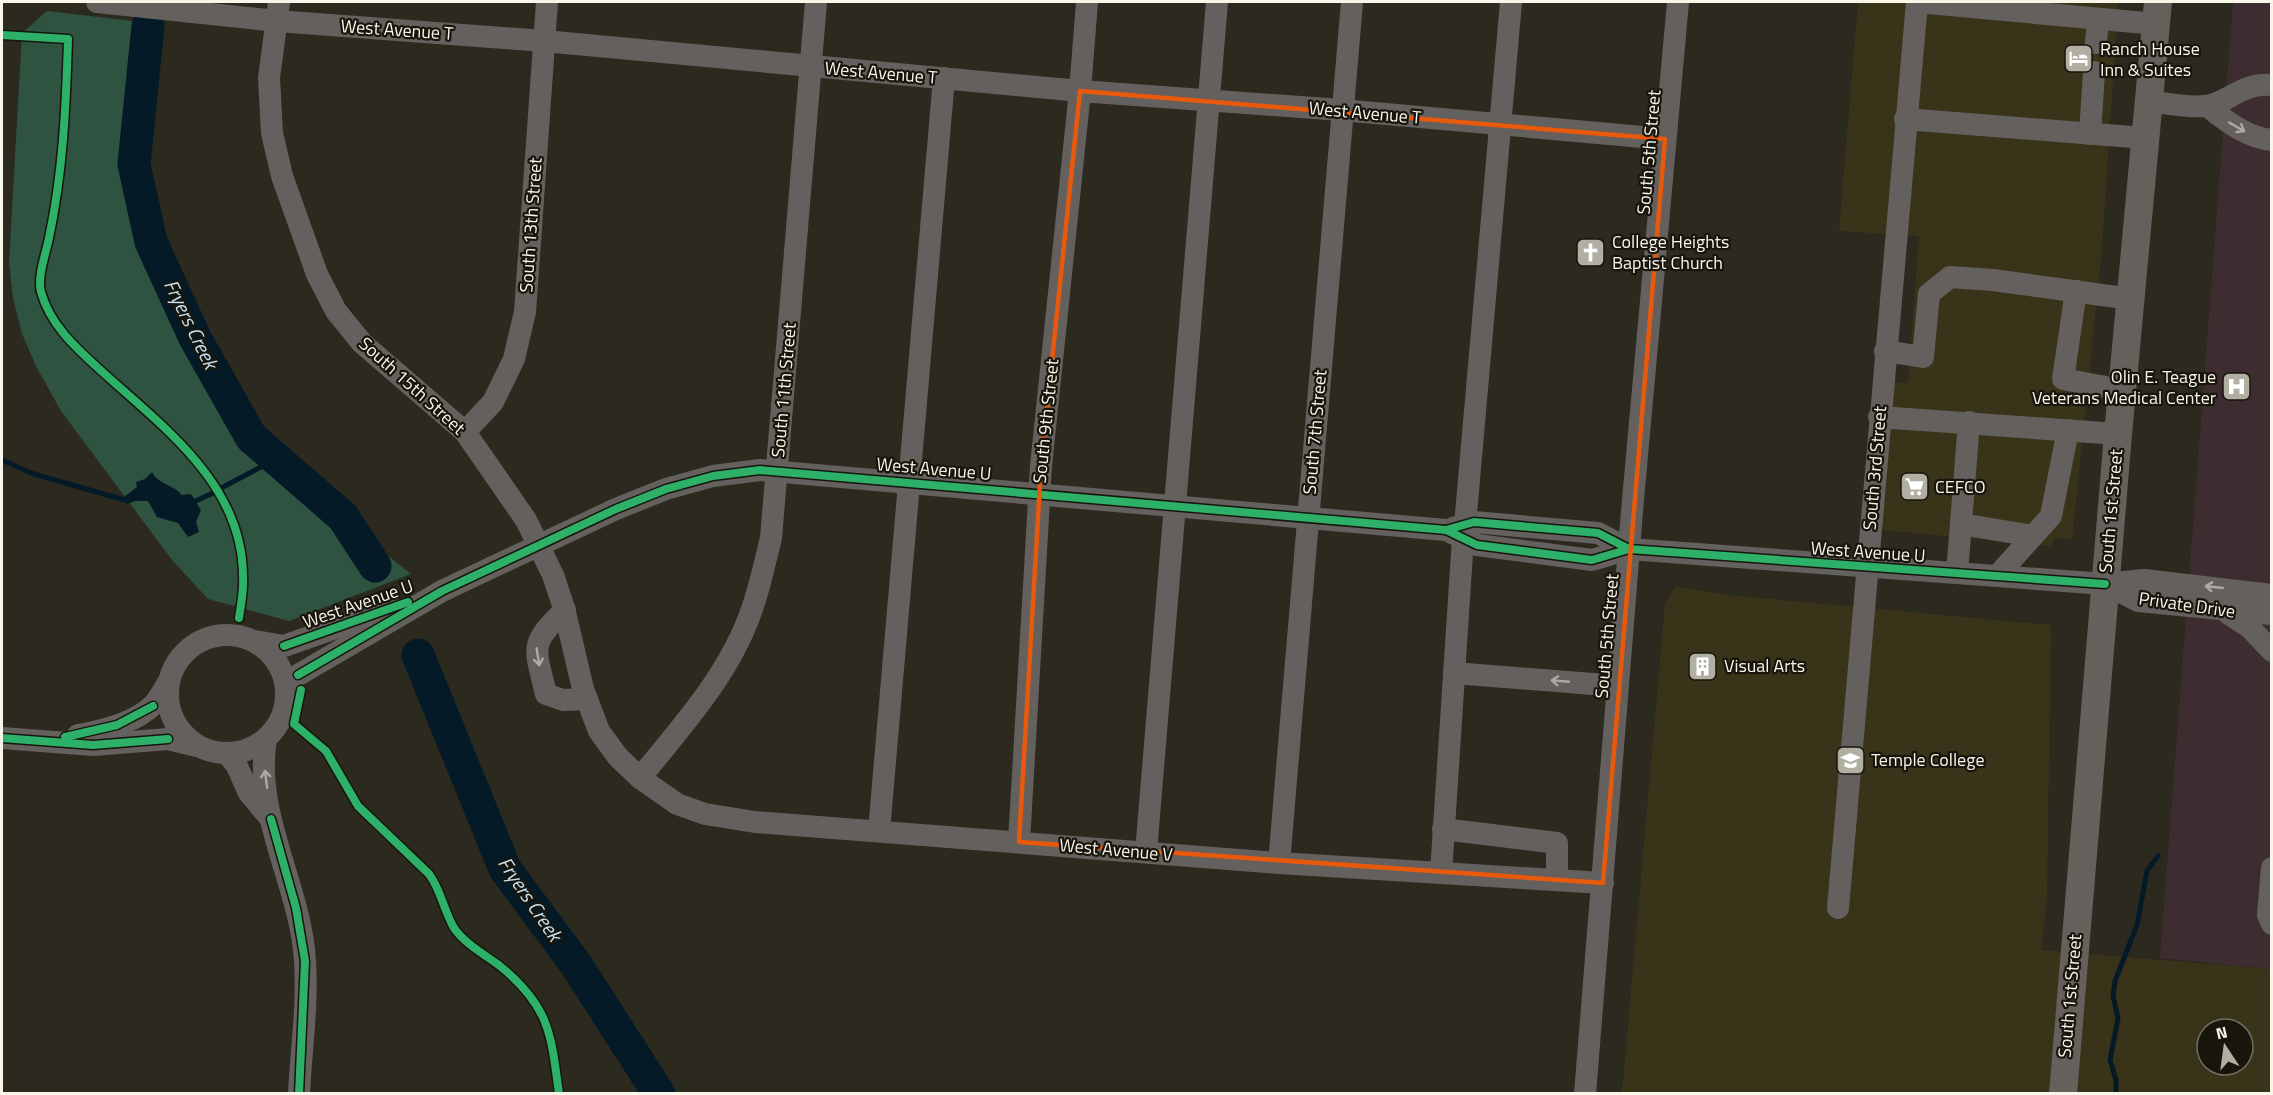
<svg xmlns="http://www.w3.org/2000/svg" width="2273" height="1095" viewBox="0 0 2273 1095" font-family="'Titillium Web',sans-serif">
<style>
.built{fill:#39331a;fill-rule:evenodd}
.medical{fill:#3e2d30}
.green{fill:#2f5341}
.water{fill:#041a26}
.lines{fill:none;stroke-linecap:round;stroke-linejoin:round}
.stream{stroke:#041a26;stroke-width:5}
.river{stroke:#041a26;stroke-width:33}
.minor{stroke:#64605d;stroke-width:22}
.major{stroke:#65605b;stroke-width:28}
.cycleway-casing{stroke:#17150c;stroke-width:11}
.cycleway{stroke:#2db169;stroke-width:8}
.oneway{stroke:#aeaaa3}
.marked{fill:none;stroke:#e8590c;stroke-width:4.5;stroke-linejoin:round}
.labels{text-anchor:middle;stroke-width:4.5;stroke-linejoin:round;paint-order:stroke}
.street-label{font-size:18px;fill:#f8f5e9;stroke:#17150c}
.poi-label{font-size:18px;fill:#f8f5e9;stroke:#17150c;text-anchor:start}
.water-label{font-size:20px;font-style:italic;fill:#c3e1f4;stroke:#17150c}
</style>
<rect width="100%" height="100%" fill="#2c291f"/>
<g class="built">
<path d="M 1858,2 L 2118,2 L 2102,247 L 2072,539 L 2054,538 L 2052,546 L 1880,530 L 1889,381 L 1908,383 L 1919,236 L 1839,231 Z"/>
<path d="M 1675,586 L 1728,595 L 2051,625 L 2047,895 L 2041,950 L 2271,969 L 2271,1093 L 1622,1094 L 1665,604 ZM 2207,1029 L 2243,1029 L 2243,1065 L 2207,1065 Z"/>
</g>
<path class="medical" d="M 2233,2 L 2271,2 L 2271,969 L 2160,958 Z"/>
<path class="green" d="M 47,11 L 142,22 L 129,166 L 144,247 L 164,294 L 249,439 L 288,476 L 411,574 L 289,621 L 208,599 L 172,560 L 61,411 L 37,368 L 22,334 L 13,298 L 9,262 L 22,33 Z"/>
<path class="water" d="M 152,472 C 159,485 171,483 182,495 L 191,494 L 201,510 L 196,522 L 199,532 L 188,537 L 178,523 L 157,517 L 148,501 L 127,501 L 124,497 L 137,487 L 136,482 L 145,479 Z"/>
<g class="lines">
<g class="stream">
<path d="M 2,460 L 34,474 L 128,501 L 134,499"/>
<path d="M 223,487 L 276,459"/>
<path d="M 191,503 L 213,493"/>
<path d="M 2116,1094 L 2116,1080 L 2110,1060 L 2118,1018 L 2113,996 L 2115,981 L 2137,925 L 2147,871 L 2158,856"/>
</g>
<g class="river">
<path d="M 148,26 L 134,164 L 151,242 L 195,338 L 251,437 L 343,517 L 375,566"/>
<path d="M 418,655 L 505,869 L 575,963 L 659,1094"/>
</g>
<g class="minor">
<path d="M 97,2 L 277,21 L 544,41 L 1080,91 L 1341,110 L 1665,139"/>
<path d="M 279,2 L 269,78 L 272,133 L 282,176 L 317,274 L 336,311 L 362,343 L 465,432 L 526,520 L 553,575 L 564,608 L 583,689 L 599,731 L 618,757 L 640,778 L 677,804 L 705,814 L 755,822 L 1279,863 L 1603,883"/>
<path d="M 2096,43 L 2098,19"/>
<path d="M 2149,101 C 2166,103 2188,108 2205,106 C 2228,104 2241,82 2272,85"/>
<path d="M 2207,106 C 2226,121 2247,138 2272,140"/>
<path d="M 1905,119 L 2145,138"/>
<path d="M 2090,134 L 2094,72"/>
<path d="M 2076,291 L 2063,379 L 2122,390"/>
<path d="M 1885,351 L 1923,357 L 1929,294 L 1950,277 L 1993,280 L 2131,299"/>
<path d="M 1879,417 L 2118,434"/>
<path d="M 465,432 L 493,402 L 514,359 L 525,312 L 547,2"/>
<path d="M 1961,524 L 2033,536"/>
<path d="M 1465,525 L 1511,2"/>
<path d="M 1453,528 L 1474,522 L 1598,533 L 1629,549"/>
<path d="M 1957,573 L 1969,422"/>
<path d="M 1997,576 L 2051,516 L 2068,430"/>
<path d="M 2105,584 L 2138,601 L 2272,614"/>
<path d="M 565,610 C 528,645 535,647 546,694 L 563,700 L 587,699"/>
<path d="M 2229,614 L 2249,627 L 2272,651"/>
<circle cx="227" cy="694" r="59"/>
<path d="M 255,641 L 284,646 L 392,608"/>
<path d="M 1454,673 L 1618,686"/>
<path d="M 286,682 L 442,591 L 616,509 L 666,489 L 713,476 L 760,470 L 1446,530 L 1477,545 L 1592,560 L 1629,549 L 2105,584 L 2144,580 L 2272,595"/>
<path d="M 78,735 C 102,731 135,723 153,705 C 159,699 164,689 169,681"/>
<path d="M 2,738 L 93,745 L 168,739 L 197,746"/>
<path d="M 266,739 C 253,814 301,887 305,961 C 308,1005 301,1050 299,1094"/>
<path d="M 226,753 L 236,764 L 249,793 L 270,818"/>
<path d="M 640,778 C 682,726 730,674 752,609 C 760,586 765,562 771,538 L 816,2"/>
<path d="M 1443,829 L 1557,843 L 1557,880"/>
<path d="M 879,831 L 944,78"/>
<path d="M 1019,842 L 1041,466 L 1080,91 L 1087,2"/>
<path d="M 1146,852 L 1217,2"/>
<path d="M 1279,863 L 1352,2"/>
<path d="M 2272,868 L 2268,915 L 2272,924"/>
<path d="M 1441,873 L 1463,538"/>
<path d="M 1838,908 L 1917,2 L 2156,24"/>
<path d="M 1585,1094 L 1632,511 L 1678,2"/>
</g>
<path class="major" d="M 2063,1094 L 2118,434 L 2158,2"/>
<defs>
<g id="cycleway">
<path d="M 2,35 L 68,39 C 66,107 63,172 49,238 C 46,253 37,277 41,292 C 50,324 74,346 97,367 C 160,425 243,482 243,577 C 244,590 241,604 239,618"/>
<path d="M 1446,530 L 1474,522 L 1598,533 L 1629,549"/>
<path d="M 284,646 L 408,602"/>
<path d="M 298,675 L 442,591 L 616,509 L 666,489 L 713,476 L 760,470 L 1446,530 L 1477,545 L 1592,560 L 1629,549 L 2105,584"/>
<path d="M 301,690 L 294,724 L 326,751 L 358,806 L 429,874 C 441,890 444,911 454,928 C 464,943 485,955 500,966 C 550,1007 551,1034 559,1094"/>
<path d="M 65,737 L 117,725 L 153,706"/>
<path d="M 2,738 L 93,745 L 168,739"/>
<path d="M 271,819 L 296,908 L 305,961 L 299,1094"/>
</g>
</defs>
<use href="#cycleway" class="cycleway-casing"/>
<use href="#cycleway" class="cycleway"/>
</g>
<defs><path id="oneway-shaft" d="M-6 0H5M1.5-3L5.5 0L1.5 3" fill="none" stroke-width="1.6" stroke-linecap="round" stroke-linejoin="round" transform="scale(1.5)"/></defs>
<g class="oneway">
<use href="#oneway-shaft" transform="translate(2237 127) rotate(30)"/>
<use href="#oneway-shaft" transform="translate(2214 587) rotate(-174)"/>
<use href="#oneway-shaft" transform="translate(538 657) rotate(81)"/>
<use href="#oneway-shaft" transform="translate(1560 681) rotate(-175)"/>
<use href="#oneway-shaft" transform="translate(266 779) rotate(-97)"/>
</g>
<path class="marked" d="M 1080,91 L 1665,139 L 1603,883 L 1019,842 L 1041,466 Z"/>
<defs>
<symbol id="hotel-square" viewBox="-11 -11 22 22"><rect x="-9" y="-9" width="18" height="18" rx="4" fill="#b1aea2" stroke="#17150c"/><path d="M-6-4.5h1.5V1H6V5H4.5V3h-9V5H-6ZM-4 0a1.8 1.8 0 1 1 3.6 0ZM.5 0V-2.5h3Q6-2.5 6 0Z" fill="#fff"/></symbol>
<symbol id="church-square" viewBox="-11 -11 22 22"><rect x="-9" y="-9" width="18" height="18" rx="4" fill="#b1aea2" stroke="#17150c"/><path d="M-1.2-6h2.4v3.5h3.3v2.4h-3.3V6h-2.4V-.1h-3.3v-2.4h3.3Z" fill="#fff"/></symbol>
<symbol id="hospital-square" viewBox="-11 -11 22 22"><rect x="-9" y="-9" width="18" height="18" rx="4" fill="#b1aea2" stroke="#17150c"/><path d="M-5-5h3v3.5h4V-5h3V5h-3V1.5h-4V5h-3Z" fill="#fff"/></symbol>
<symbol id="supermarket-square" viewBox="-11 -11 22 22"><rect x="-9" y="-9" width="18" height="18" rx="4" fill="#b1aea2" stroke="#17150c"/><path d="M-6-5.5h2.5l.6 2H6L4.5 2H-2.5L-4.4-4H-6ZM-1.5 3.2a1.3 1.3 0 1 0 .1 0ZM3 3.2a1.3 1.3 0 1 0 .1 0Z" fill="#fff"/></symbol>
<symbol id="building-square" viewBox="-11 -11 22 22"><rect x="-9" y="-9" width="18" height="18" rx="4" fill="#b1aea2" stroke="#17150c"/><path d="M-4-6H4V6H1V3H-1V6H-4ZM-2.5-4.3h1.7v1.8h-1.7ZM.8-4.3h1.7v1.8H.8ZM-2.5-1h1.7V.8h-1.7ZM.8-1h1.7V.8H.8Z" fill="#fff"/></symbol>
<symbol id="university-square" viewBox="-11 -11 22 22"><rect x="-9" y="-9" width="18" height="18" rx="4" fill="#b1aea2" stroke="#17150c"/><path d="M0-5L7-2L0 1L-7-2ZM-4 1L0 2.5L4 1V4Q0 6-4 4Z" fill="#fff"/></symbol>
</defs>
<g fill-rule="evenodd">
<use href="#hotel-square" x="2062" y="42" width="33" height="33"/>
<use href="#church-square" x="1574" y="236" width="33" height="33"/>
<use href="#hospital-square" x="2220" y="370" width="33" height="33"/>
<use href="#supermarket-square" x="1898" y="470" width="33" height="33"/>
<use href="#building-square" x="1686" y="650" width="33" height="33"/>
<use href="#university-square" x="1834" y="744" width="33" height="33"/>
</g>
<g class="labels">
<g class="street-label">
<text transform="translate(397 30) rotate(4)" y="6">West Avenue T</text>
<text transform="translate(881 73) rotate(5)" y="6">West Avenue T</text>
<text transform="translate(1365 113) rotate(5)" y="6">West Avenue T</text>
<text transform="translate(1649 152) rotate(-85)" y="6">South 5th Street</text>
<text transform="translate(531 225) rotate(-86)" y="6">South 13th Street</text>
<text transform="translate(412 386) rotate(42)" y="6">South 15th Street</text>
<text transform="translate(784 390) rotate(-85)" y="6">South 11th Street</text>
<text transform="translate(1046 421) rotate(-84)" y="6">South 9th Street</text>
<text transform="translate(1315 432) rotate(-85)" y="6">South 7th Street</text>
<text transform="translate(1875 468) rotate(-85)" y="6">South 3rd Street</text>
<text transform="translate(934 469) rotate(5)" y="6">West Avenue U</text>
<text transform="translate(2111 511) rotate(-85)" y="6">South 1st Street</text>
<text transform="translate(1868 552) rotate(4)" y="6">West Avenue U</text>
<text transform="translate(358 604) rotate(-19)" y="6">West Avenue U</text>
<text transform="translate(2187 605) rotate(8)" y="6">Private Drive</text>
<text transform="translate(1607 636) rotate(-85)" y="6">South 5th Street</text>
<text transform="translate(1116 850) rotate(5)" y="6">West Avenue V</text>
<text transform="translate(2070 996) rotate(-85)" y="6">South 1st Street</text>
</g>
<g class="poi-label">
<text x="2100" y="55">Ranch House<tspan x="2100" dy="21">Inn &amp; Suites</tspan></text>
<text x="1612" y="248">College Heights<tspan x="1612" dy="21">Baptist Church</tspan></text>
<text x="2216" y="383" text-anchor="end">Olin E. Teague<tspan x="2216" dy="21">Veterans Medical Center</tspan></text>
<text x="1935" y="493">CEFCO</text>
<text x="1724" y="672">Visual Arts</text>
<text x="1871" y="766">Temple College</text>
</g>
<g class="water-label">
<text transform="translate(191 324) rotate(64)" y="7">Fryers Creek</text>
<text transform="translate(530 899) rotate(56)" y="7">Fryers Creek</text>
</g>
</g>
<rect width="2273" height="1095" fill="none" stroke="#f8f5e9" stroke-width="6"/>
<g transform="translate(2225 1047) rotate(347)"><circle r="28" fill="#17150c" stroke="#716f64" stroke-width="1.5"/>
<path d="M0-4.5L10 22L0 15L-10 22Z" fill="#b1aea2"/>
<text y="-9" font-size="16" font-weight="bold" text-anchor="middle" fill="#f8f5e9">N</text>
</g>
</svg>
